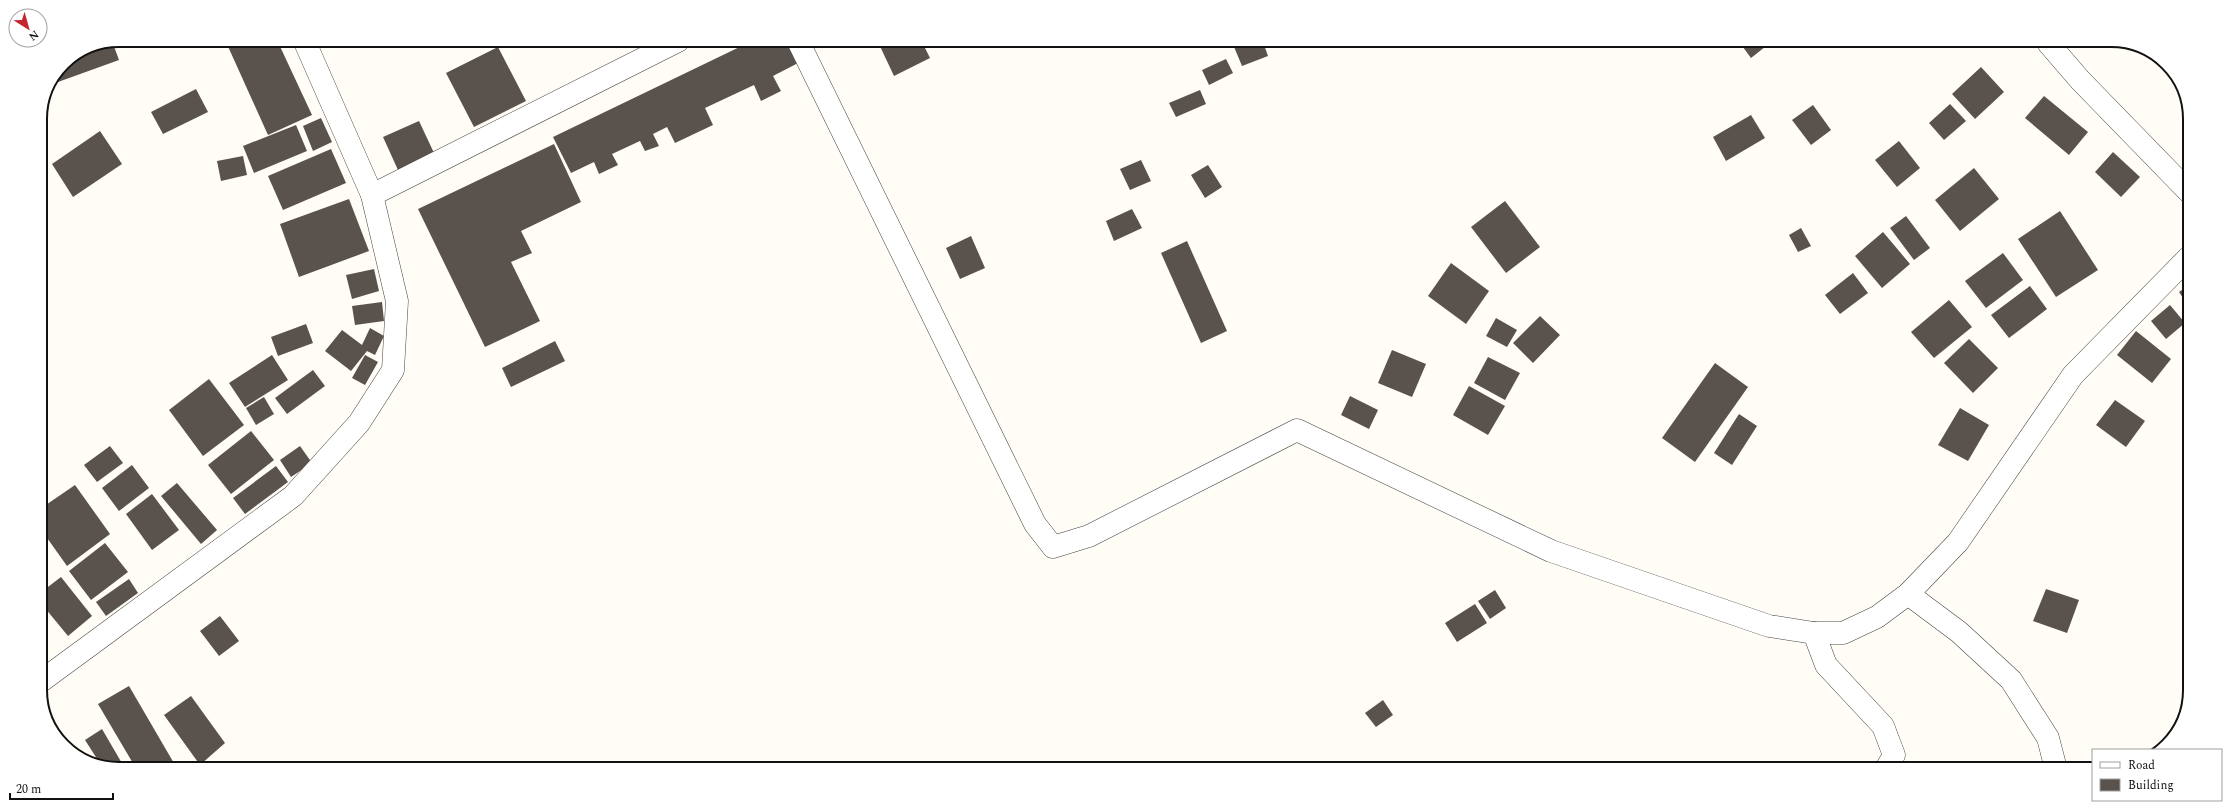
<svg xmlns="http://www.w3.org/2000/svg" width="2230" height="809" viewBox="0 0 2230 809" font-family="Spectral,serif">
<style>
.building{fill:#5a524d}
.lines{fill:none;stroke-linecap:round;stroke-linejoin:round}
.minor-casing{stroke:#444;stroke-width:23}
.tertiary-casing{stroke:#444;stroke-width:23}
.minor{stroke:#fff;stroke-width:22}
.tertiary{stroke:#fff;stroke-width:22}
.rim{fill:none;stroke:#111;stroke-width:2}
</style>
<rect width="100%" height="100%" fill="#fffdf5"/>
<g class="building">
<path d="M 230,40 L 277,40 L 312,115 L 268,135 L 226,42 Z"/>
<path d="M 362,40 L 379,41 L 364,47 Z"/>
<path d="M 112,41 L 119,60 L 58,82 L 55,75 L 63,63 L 89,46 Z"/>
<path d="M 752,41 L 793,41 L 802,61 L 773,76 L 781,91 L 761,101 L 754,85 L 705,108 L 713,125 L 675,143 L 667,127 L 653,134 L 659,146 L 645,151 L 640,141 L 612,154 L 618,165 L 599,174 L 594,162 L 571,173 L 553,137 Z"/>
<path d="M 878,42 L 922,42 L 930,58 L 894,76 Z"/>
<path d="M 1232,42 L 1263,42 L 1268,56 L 1242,66 Z"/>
<path d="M 1740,43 L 1770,43 L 1751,58 Z"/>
<path d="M 498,47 L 526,101 L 474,127 L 446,73 Z"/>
<path d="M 1226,59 L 1233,73 L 1209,85 L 1202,70 Z"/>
<path d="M 1981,67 L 2004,92 L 1975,119 L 1952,94 Z"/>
<path d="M 196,89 L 208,112 L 163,134 L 151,112 Z"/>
<path d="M 1200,90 L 1206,104 L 1176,117 L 1169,103 Z"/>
<path d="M 2044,96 L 2088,132 L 2069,155 L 2025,118 Z"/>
<path d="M 1950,104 L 1966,121 L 1944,140 L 1929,123 Z"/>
<path d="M 1813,105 L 1831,130 L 1811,145 L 1792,120 Z"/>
<path d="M 1751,115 L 1765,138 L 1726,161 L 1713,137 Z"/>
<path d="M 321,118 L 332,142 L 313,151 L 303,126 Z"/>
<path d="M 419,121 L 434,153 L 398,170 L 383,137 Z"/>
<path d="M 296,125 L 307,151 L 254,173 L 243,146 Z"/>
<path d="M 100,131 L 122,164 L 73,197 L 52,164 Z"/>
<path d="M 1899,141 L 1920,168 L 1897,187 L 1875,160 Z"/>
<path d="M 554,144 L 581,202 L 521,231 L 532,253 L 511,262 L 540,321 L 485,347 L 418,209 Z"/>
<path d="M 331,149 L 346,183 L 283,210 L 268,176 Z"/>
<path d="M 2113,152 L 2140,177 L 2121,197 L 2095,172 Z"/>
<path d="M 243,156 L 247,175 L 221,181 L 217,161 Z"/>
<path d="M 1141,160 L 1151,181 L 1130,190 L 1120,169 Z"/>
<path d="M 1208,165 L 1222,187 L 1205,198 L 1191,175 Z"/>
<path d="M 1974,168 L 1999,199 L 1960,231 L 1935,200 Z"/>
<path d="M 349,199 L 369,251 L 299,277 L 280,224 Z"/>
<path d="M 1505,201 L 1540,247 L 1506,273 L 1471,227 Z"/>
<path d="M 1132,209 L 1142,228 L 1114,241 L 1106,221 Z"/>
<path d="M 2060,211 L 2098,270 L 2056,297 L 2018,239 Z"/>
<path d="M 1906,216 L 1930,248 L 1914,260 L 1890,228 Z"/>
<path d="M 1801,228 L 1811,246 L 1798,252 L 1789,235 Z"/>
<path d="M 1883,232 L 1910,264 L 1882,288 L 1855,256 Z"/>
<path d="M 971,236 L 985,268 L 960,279 L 946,248 Z"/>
<path d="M 1187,241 L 1227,331 L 1201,343 L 1161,253 Z"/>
<path d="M 2003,253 L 2023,280 L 1986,308 L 1965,281 Z"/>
<path d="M 1451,263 L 1489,291 L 1466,324 L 1428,296 Z"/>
<path d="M 374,269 L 379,291 L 352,299 L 346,275 Z"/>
<path d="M 1853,273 L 1868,293 L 1840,314 L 1825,295 Z"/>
<path d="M 2189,285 L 2189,307 L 2179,292 Z"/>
<path d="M 2030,286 L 2047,309 L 2009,338 L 1991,315 Z"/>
<path d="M 1949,300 L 1972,327 L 1934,358 L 1911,332 Z"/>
<path d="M 382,302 L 384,321 L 355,325 L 352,306 Z"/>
<path d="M 2170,305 L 2185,323 L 2166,339 L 2151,321 Z"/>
<path d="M 1540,316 L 1560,335 L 1533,363 L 1513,343 Z"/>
<path d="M 1496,318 L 1517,330 L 1507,347 L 1486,336 Z"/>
<path d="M 306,324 L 313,343 L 278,356 L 271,337 Z"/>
<path d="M 370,328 L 384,336 L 375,355 L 367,351 L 351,371 L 325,351 L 342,330 L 362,345 Z"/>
<path d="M 2136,331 L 2171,359 L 2152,383 L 2117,355 Z"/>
<path d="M 1969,339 L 1998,368 L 1973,393 L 1944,363 Z"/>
<path d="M 555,341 L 565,361 L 511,387 L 502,368 Z"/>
<path d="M 1392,350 L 1426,364 L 1412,397 L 1378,383 Z"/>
<path d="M 272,355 L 288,380 L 245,407 L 229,383 Z"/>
<path d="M 365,355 L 378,362 L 365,385 L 352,378 Z"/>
<path d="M 1488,357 L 1520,373 L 1505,400 L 1474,383 Z"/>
<path d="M 1715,363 L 1748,387 L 1695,462 L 1662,438 Z"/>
<path d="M 313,370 L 325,386 L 287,414 L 275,398 Z"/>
<path d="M 209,379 L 244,425 L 203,456 L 169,410 Z"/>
<path d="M 1469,386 L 1505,406 L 1488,435 L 1453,415 Z"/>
<path d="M 1350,396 L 1378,410 L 1369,429 L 1341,415 Z"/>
<path d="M 264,397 L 274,414 L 256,425 L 246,408 Z"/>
<path d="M 2115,400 L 2145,421 L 2126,447 L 2096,425 Z"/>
<path d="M 1960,408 L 1989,425 L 1968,461 L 1938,445 Z"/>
<path d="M 1739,414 L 1757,426 L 1732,465 L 1714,453 Z"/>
<path d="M 251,431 L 274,460 L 231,494 L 208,465 Z"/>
<path d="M 110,446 L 123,463 L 97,482 L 84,465 Z"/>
<path d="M 300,446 L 312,463 L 291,477 L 280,460 Z"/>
<path d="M 132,465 L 149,488 L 119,511 L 102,488 Z"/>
<path d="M 276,466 L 288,482 L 245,514 L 233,498 Z"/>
<path d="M 177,483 L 217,530 L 201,544 L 161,496 Z"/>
<path d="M 75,485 L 110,534 L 67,566 L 40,528 L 40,509 Z"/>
<path d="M 152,494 L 179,530 L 152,550 L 126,514 Z"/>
<path d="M 105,543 L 128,572 L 91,600 L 69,571 Z"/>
<path d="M 61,577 L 92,616 L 68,636 L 40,602 L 40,593 Z"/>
<path d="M 129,579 L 138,593 L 106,616 L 96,602 Z"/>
<path d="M 2046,589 L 2079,600 L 2067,633 L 2033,621 Z"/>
<path d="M 1495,590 L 1506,608 L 1490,619 L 1478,601 Z"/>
<path d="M 1475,604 L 1487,623 L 1457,642 L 1445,623 Z"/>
<path d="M 220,616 L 239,641 L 219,656 L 200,631 Z"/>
<path d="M 129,686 L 175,765 L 134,765 L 98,704 Z"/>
<path d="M 191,696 L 225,743 L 200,765 L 164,715 Z"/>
<path d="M 1383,700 L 1393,715 L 1376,727 L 1365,713 Z"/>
<path d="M 102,729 L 123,765 L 101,765 L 85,740 Z"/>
</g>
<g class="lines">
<defs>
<g id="minor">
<path d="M 798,41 L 1035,524 L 1053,547 L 1089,536 L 1297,430 L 1551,551 L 1769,626 L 1814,633 L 1843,633 L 1877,617 L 1908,594 L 1958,542 L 2073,375 L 2189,257"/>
<path d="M 2049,44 L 2080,80 L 2189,192"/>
<path d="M 372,195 L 678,41"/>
<path d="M 1908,594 L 1959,632 L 2011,680 L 2048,738 L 2056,769"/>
<path d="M 1814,633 L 1826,665 L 1883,726 L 1894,755 L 1886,769"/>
</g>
<path id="tertiary" d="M 40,682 L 293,496 L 359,423 L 393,370 L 397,301 L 372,195 L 304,40"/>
</defs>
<use href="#minor" class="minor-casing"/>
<use href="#tertiary" class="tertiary-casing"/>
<use href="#minor" class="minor"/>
<use href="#tertiary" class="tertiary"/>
</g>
<path d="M0 0H2230V809H0ZM119 47H2111A72 72 0 0 1 2183 119V690A72 72 0 0 1 2111 762H119A72 72 0 0 1 47 690V119A72 72 0 0 1 119 47Z" fill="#fff" fill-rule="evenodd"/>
<path class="rim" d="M119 47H2111A72 72 0 0 1 2183 119V690A72 72 0 0 1 2111 762H119A72 72 0 0 1 47 690V119A72 72 0 0 1 119 47Z"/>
<rect x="2092" y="749" width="130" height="52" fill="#ffffff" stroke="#a0a0a0"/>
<rect x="2100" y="762" width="20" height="6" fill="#ffffff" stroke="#a0a0a0"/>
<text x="2128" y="769" font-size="12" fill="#111111">Road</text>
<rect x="2100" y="779" width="20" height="12" fill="#5a524d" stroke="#a0a0a0"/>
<text x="2128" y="789" font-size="12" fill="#111111">Building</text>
<g transform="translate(28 28) rotate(143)"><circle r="19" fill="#ffffff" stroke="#a0a0a0"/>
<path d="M0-3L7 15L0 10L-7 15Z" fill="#c4262e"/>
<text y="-6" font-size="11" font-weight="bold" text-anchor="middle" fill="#111111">N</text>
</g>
<path d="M10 793v6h103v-6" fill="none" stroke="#111111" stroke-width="2"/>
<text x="16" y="793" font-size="12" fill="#111111" stroke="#ffffff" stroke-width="3" paint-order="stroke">20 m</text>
</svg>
